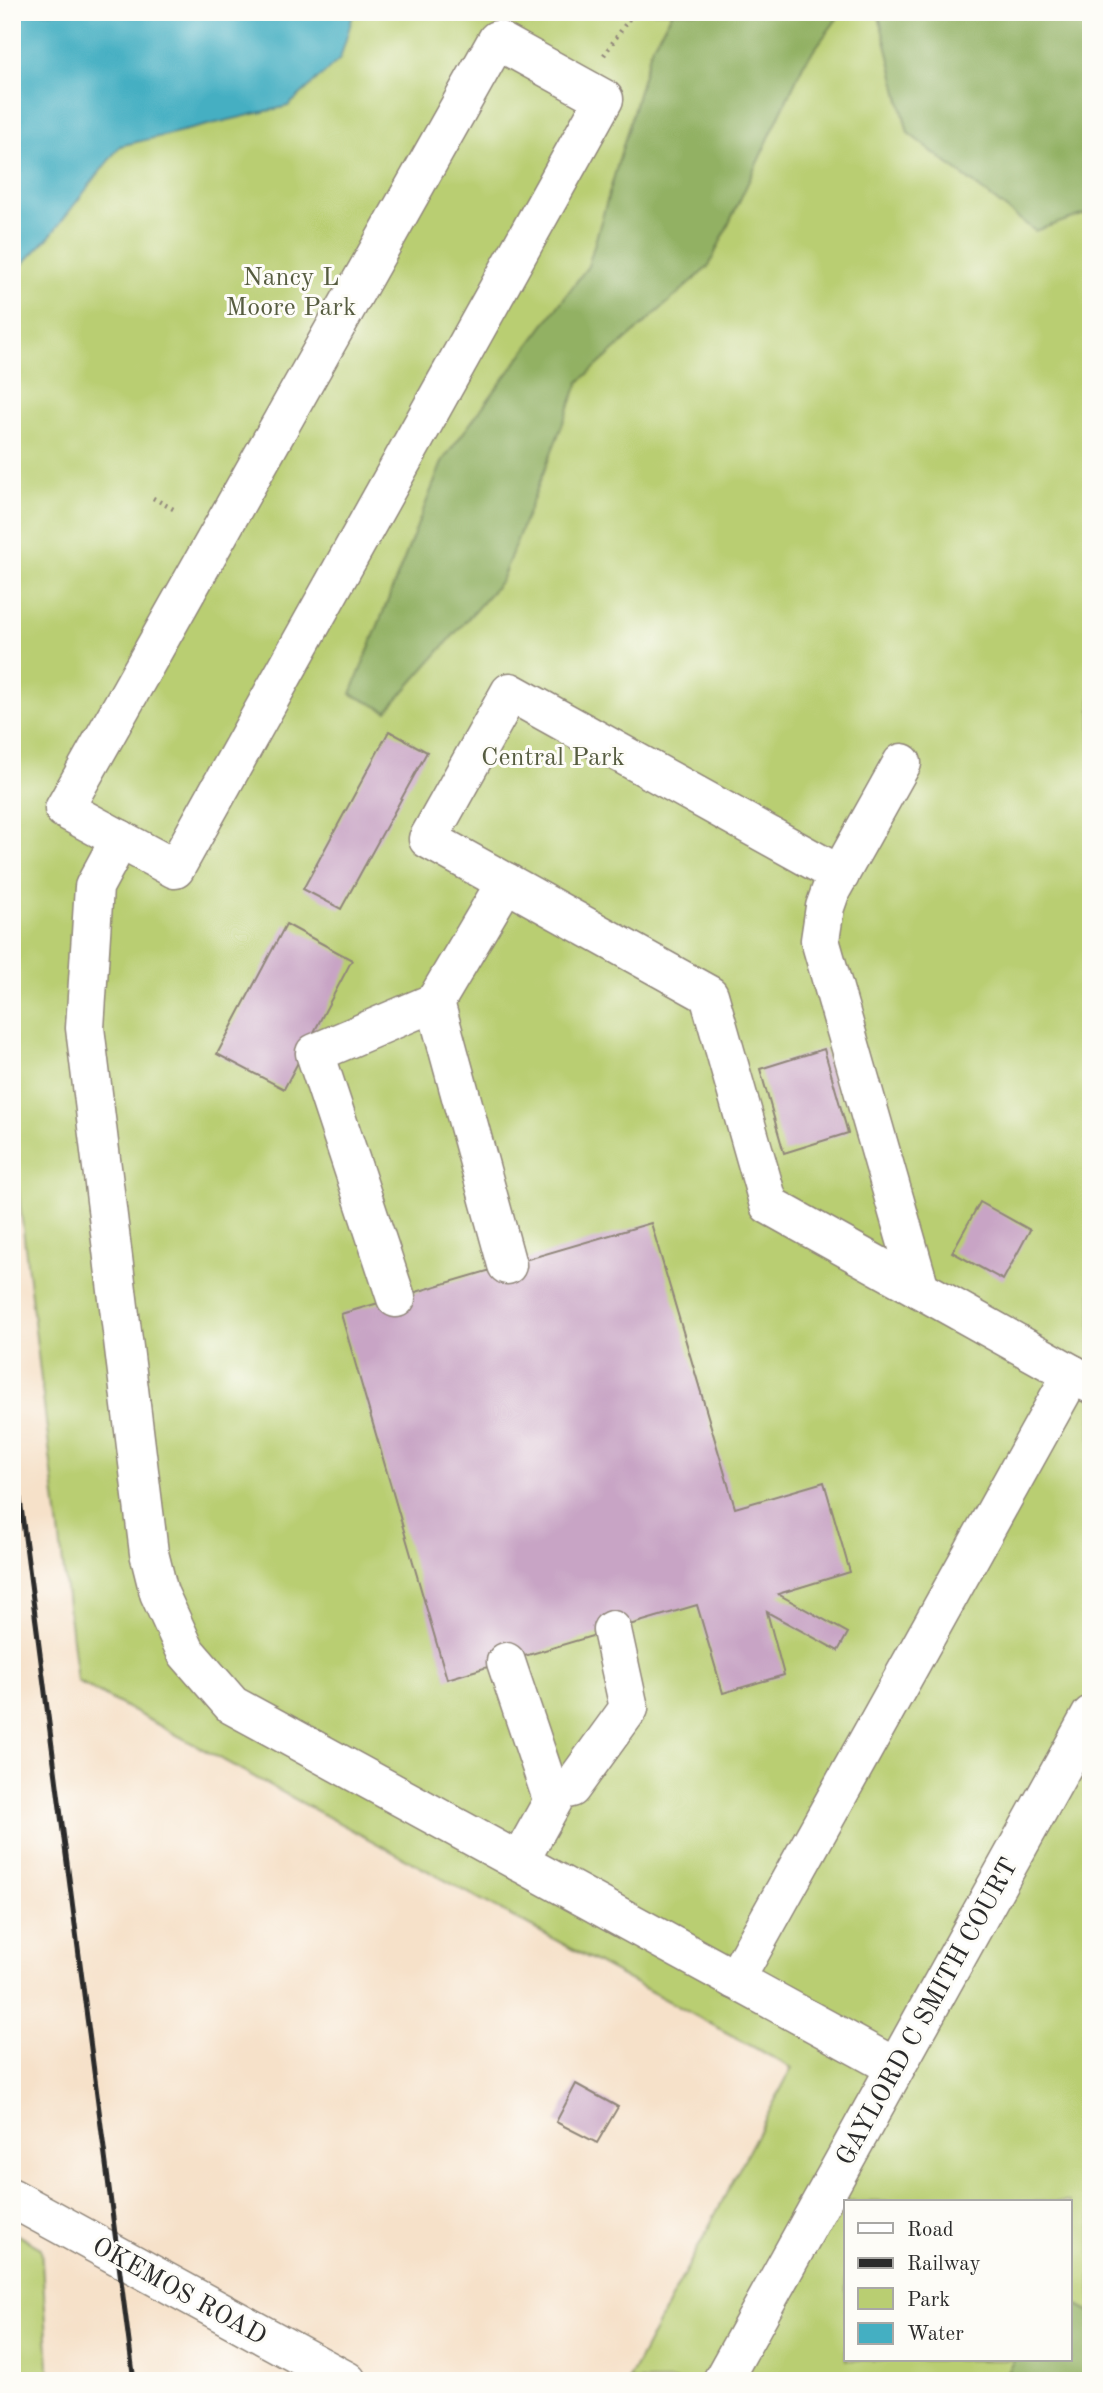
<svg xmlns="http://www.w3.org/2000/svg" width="1103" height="2393" viewBox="0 0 1103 2393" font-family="'Old Standard TT',serif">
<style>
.green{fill:#b9ce72;stroke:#727c4e;stroke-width:2;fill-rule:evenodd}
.forest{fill:#92b164;stroke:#5e6e48;stroke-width:2}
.water{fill:#44afc2;stroke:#386d76;stroke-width:2}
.building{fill:#c8a4c5}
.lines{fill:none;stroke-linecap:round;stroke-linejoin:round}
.minor-casing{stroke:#90867a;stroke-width:41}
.path{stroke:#90867a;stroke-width:4.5;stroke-dasharray:2 5;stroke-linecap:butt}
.minor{stroke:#fff;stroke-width:38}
.rail{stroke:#2b2b2b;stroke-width:5}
.labels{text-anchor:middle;stroke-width:6;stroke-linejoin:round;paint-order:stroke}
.park-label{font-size:26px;fill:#565c40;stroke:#fdfcf7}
.street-label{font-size:26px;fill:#2b2b2b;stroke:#fdfcf7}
</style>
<rect width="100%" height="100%" fill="#fdfcf7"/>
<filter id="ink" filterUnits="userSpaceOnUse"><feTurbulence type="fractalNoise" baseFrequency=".0143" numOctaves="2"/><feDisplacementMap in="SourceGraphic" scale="14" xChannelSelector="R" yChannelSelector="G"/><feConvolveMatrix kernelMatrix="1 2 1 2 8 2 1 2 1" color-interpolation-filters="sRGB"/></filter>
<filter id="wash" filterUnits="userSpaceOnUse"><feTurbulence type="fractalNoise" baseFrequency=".00686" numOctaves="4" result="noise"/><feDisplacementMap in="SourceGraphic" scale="28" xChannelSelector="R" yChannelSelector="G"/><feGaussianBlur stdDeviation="1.57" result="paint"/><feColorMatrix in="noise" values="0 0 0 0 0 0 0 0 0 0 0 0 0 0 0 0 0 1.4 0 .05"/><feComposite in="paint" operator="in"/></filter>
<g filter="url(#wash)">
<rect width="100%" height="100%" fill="#f6e1c9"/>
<g class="green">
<path d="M 12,12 L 1091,12 L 1091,2381 L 628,2381 L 792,2068 L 77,1681 L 12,1137 ZM 846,2202 L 1070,2202 L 1070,2360 L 846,2360 Z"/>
<path d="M 12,2232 L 41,2248 L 50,2381 L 12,2381 Z"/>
</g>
<g class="forest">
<path d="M 673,12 L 842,12 L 803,65 L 709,266 L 579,382 L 501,581 L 387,711 L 351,694 L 443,460 L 588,266 L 652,46 Z"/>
<path d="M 878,12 L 1091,12 L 1091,212 L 1035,231 L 908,133 Z"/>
<path d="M 1070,2301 L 1091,2312 L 1091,2381 L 1003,2381 L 1015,2360 L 1070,2360 Z"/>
</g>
<path class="water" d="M 12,12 L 354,12 L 340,59 L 288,106 L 120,146 L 50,236 L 12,275 Z"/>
<g id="blocks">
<g class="building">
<path d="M 389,731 L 427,752 L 341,909 L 303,889 Z"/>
<path d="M 286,924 L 352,960 L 284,1089 L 217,1054 Z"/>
<path d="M 824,1049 L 848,1133 L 784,1153 L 760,1069 Z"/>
<path d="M 980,1202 L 1030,1230 L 1003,1280 L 952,1252 Z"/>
<path d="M 651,1223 L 735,1508 L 824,1482 L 850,1572 L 778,1594 L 848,1633 L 838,1651 L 767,1612 L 784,1675 L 723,1693 L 697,1605 L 447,1679 L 341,1314 Z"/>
<path d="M 576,2084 L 618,2107 L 597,2143 L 556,2122 Z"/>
</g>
</g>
</g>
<g filter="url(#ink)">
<use href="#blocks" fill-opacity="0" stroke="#90867a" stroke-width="2"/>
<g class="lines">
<defs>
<g id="minor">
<path d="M 497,40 L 604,99 L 175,869 L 64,809 Z"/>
<path d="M 902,763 L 831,890 L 825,907 L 820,940 L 920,1289 L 1072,1374"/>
<path d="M 120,839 L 94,887 L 85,1028 L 149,1553 L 159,1593 L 186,1652 L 232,1705 L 895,2067"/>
<path d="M 840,875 L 510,692 L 428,839 L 709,995 L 769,1205 L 920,1289"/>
<path d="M 435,1002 L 506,882"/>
<path d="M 396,1298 L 315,1053 L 435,1002 L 507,1265"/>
<path d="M 506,1662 L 550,1793 L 571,1788 L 629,1708 L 612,1630"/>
<path d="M 519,1862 L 559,1790"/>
<path d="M 735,1980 L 1072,1374 L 1091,1384"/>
<path d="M 12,2198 L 347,2381"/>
<path d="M 722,2381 L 1091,1715"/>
</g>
</defs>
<use href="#minor" class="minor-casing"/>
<g class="path">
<path d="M 609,12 L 629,20"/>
<path d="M 604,55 L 634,12"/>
<path d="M 153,498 L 175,510"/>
</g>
<use href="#minor" class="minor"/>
<path class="rail" d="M 12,1437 L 134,2381"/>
</g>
</g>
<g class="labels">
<g class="park-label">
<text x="291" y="285">Nancy L<tspan x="291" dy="30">Moore Park</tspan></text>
<text x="553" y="765">Central Park</text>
</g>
<g class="street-label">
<text transform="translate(926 2011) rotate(-61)" y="9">GAYLORD C SMITH COURT</text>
<text transform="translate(180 2290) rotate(29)" y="9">OKEMOS ROAD</text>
</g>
</g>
<rect width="1103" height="2393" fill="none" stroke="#fdfcf7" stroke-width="42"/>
<rect x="844" y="2200" width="228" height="161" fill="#fdfcf7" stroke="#a9a8a5" stroke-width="2"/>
<rect x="858" y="2223" width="35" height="10" fill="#ffffff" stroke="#a9a8a5" stroke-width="2"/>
<text x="907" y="2236" font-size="21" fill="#2b2b2b">Road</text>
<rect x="858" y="2258" width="35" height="10" fill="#2b2b2b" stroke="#a9a8a5" stroke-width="2"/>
<text x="907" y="2270" font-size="21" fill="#2b2b2b">Railway</text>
<rect x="858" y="2288" width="35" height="21" fill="#b9ce72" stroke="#a9a8a5" stroke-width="2"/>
<text x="907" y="2306" font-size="21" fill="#2b2b2b">Park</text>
<rect x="858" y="2323" width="35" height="21" fill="#44afc2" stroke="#a9a8a5" stroke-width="2"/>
<text x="907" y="2340" font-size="21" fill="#2b2b2b">Water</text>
</svg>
